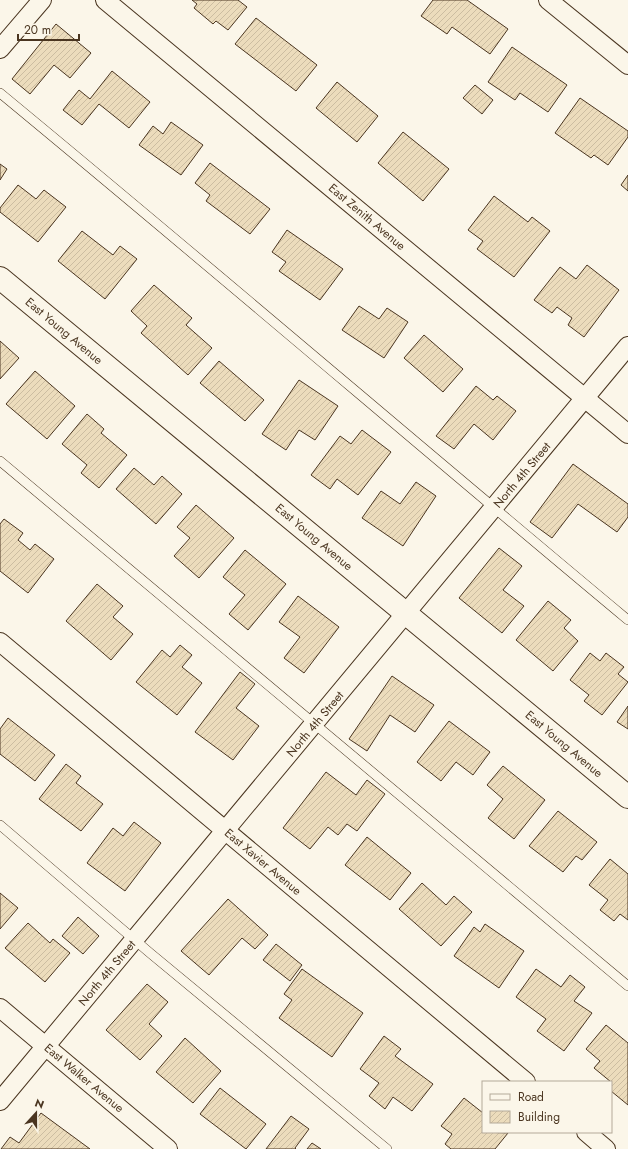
<svg xmlns="http://www.w3.org/2000/svg" width="628" height="1149" viewBox="0 0 628 1149" font-family="Jost,sans-serif">
<style>
.building{fill:url(#building-hatch);stroke:#4a3520}
.lines{fill:none;stroke-linecap:round;stroke-linejoin:round}
.service-casing{stroke:#4a3520;stroke-width:10}
.minor-casing{stroke:#4a3520;stroke-width:20}
.tertiary-casing{stroke:#4a3520;stroke-width:24}
.service{stroke:#fbf6e9;stroke-width:9}
.minor{stroke:#fbf6e9;stroke-width:18}
.tertiary{stroke:#fbf6e9;stroke-width:22}
.labels{text-anchor:middle;stroke-width:3;stroke-linejoin:round;paint-order:stroke}
.street-label{font-size:12px;fill:#4a3520;stroke:#fbf6e9}
</style>
<defs>
<pattern id="building-hatch" width="6" height="6" patternUnits="userSpaceOnUse"><rect width="6" height="6" fill="#ecdcbc"/><path d="M-1 1l2-2M0 6l6-6M5 7l2-2" fill="none" stroke="#ccbda1"/></pattern>
</defs>
<rect width="100%" height="100%" fill="#fbf6e9"/>
<g class="building">
<path d="M 192,0 L 238,0 L 247,7 L 228,30 L 216,21 L 213,24 L 194,8 L 197,4 Z"/>
<path d="M 433,0 L 467,0 L 508,29 L 490,54 L 452,27 L 447,34 L 421,16 Z"/>
<path d="M 256,18 L 317,65 L 296,91 L 235,44 Z"/>
<path d="M 56,24 L 91,53 L 70,78 L 54,65 L 30,94 L 12,79 Z"/>
<path d="M 512,47 L 567,85 L 548,112 L 520,93 L 515,100 L 488,82 Z"/>
<path d="M 112,71 L 150,102 L 129,128 L 99,104 L 82,125 L 63,110 L 79,90 L 90,99 Z"/>
<path d="M 337,82 L 378,116 L 357,142 L 316,108 Z"/>
<path d="M 475,85 L 493,100 L 482,114 L 463,98 Z"/>
<path d="M 580,98 L 628,131 L 628,137 L 608,165 L 594,155 L 591,158 L 555,133 Z"/>
<path d="M 171,122 L 203,145 L 181,175 L 139,145 L 153,126 L 163,134 Z"/>
<path d="M 403,132 L 449,169 L 423,201 L 378,163 Z"/>
<path d="M 210,163 L 270,209 L 250,234 L 206,201 L 210,195 L 195,183 Z"/>
<path d="M 0,164 L 7,169 L 0,180 Z"/>
<path d="M 628,175 L 628,191 L 621,185 Z"/>
<path d="M 18,185 L 36,199 L 44,190 L 66,207 L 38,242 L 0,212 L 0,208 Z"/>
<path d="M 494,196 L 528,222 L 532,217 L 550,231 L 514,277 L 477,249 L 483,241 L 468,230 Z"/>
<path d="M 287,230 L 343,269 L 320,300 L 279,271 L 286,262 L 272,252 Z"/>
<path d="M 82,231 L 113,255 L 120,246 L 137,259 L 105,299 L 58,261 Z"/>
<path d="M 587,265 L 619,290 L 584,337 L 568,325 L 572,318 L 557,307 L 552,313 L 534,300 L 560,267 L 576,279 Z"/>
<path d="M 154,285 L 192,318 L 186,325 L 212,348 L 188,375 L 141,333 L 147,326 L 131,311 Z"/>
<path d="M 359,306 L 379,319 L 387,308 L 408,322 L 384,358 L 342,330 Z"/>
<path d="M 424,335 L 463,369 L 443,392 L 404,358 Z"/>
<path d="M 0,341 L 19,358 L 0,379 Z"/>
<path d="M 219,361 L 264,400 L 245,421 L 200,383 Z"/>
<path d="M 35,371 L 75,406 L 47,439 L 6,404 Z"/>
<path d="M 299,380 L 338,406 L 315,440 L 299,430 L 286,450 L 262,434 Z"/>
<path d="M 476,386 L 493,400 L 497,396 L 516,411 L 493,440 L 474,424 L 454,449 L 436,436 Z"/>
<path d="M 87,414 L 104,429 L 101,433 L 127,455 L 99,488 L 81,473 L 87,465 L 62,444 Z"/>
<path d="M 362,430 L 391,452 L 358,495 L 337,479 L 330,489 L 311,475 L 340,436 L 351,444 Z"/>
<path d="M 573,464 L 628,504 L 628,517 L 617,532 L 578,504 L 552,538 L 530,522 Z"/>
<path d="M 134,468 L 154,485 L 162,476 L 182,494 L 156,524 L 116,489 Z"/>
<path d="M 416,482 L 436,496 L 403,546 L 362,518 L 381,491 L 400,504 Z"/>
<path d="M 196,505 L 234,538 L 199,578 L 174,556 L 190,538 L 177,527 Z"/>
<path d="M 4,519 L 23,533 L 18,540 L 30,550 L 35,544 L 54,559 L 28,593 L 0,571 L 0,524 Z"/>
<path d="M 499,548 L 522,566 L 503,590 L 524,606 L 502,633 L 459,598 Z"/>
<path d="M 245,550 L 286,584 L 248,630 L 229,614 L 245,595 L 223,577 Z"/>
<path d="M 97,584 L 123,606 L 113,617 L 133,634 L 111,660 L 66,621 Z"/>
<path d="M 298,596 L 339,627 L 304,673 L 284,658 L 300,637 L 279,622 Z"/>
<path d="M 548,601 L 571,620 L 564,628 L 578,641 L 553,671 L 516,640 Z"/>
<path d="M 180,645 L 192,655 L 182,667 L 202,683 L 177,715 L 136,682 L 162,650 L 170,657 Z"/>
<path d="M 590,653 L 600,661 L 606,653 L 624,667 L 618,674 L 628,682 L 602,715 L 584,701 L 589,695 L 570,680 Z"/>
<path d="M 240,672 L 255,684 L 236,708 L 259,726 L 233,760 L 195,732 Z"/>
<path d="M 392,676 L 434,705 L 415,732 L 390,715 L 367,751 L 349,739 Z"/>
<path d="M 628,706 L 628,729 L 617,722 Z"/>
<path d="M 8,718 L 55,755 L 35,781 L 0,754 L 0,729 Z"/>
<path d="M 449,721 L 490,752 L 473,775 L 456,762 L 441,781 L 417,762 Z"/>
<path d="M 66,764 L 81,776 L 76,783 L 103,804 L 81,831 L 39,799 Z"/>
<path d="M 503,766 L 545,800 L 514,839 L 488,818 L 503,799 L 487,785 Z"/>
<path d="M 326,772 L 356,795 L 367,780 L 385,794 L 357,831 L 347,824 L 338,835 L 328,827 L 310,849 L 283,828 Z"/>
<path d="M 558,811 L 597,842 L 582,860 L 576,856 L 563,872 L 529,846 Z"/>
<path d="M 134,822 L 161,843 L 125,891 L 87,863 L 113,828 L 123,836 Z"/>
<path d="M 367,837 L 411,873 L 390,900 L 345,865 Z"/>
<path d="M 610,859 L 628,874 L 628,920 L 620,914 L 614,921 L 600,910 L 608,900 L 589,885 Z"/>
<path d="M 422,883 L 446,905 L 454,896 L 472,912 L 441,946 L 399,909 Z"/>
<path d="M 0,893 L 18,908 L 0,929 Z"/>
<path d="M 228,899 L 268,935 L 255,949 L 242,938 L 209,975 L 181,951 Z"/>
<path d="M 78,917 L 99,936 L 83,954 L 62,936 Z"/>
<path d="M 28,923 L 50,943 L 53,939 L 70,953 L 45,982 L 5,948 Z"/>
<path d="M 485,924 L 524,951 L 499,988 L 454,956 L 474,927 L 480,932 Z"/>
<path d="M 276,944 L 302,965 L 290,981 L 263,960 Z"/>
<path d="M 302,969 L 363,1013 L 332,1057 L 279,1018 L 292,1000 L 284,994 Z"/>
<path d="M 536,969 L 561,987 L 570,975 L 585,987 L 574,1001 L 592,1013 L 564,1051 L 537,1031 L 546,1019 L 516,997 Z"/>
<path d="M 147,984 L 168,1002 L 149,1024 L 162,1036 L 140,1060 L 106,1030 Z"/>
<path d="M 606,1025 L 628,1043 L 628,1105 L 611,1091 L 611,1082 L 594,1068 L 600,1061 L 586,1049 Z"/>
<path d="M 384,1036 L 401,1049 L 395,1056 L 433,1084 L 412,1111 L 393,1097 L 385,1109 L 369,1096 L 379,1083 L 360,1069 Z"/>
<path d="M 185,1038 L 221,1071 L 193,1103 L 156,1072 Z"/>
<path d="M 220,1088 L 266,1124 L 246,1149 L 200,1114 Z"/>
<path d="M 464,1098 L 483,1113 L 483,1132 L 508,1133 L 495,1149 L 451,1149 L 445,1144 L 452,1134 L 441,1126 Z"/>
<path d="M 41,1113 L 90,1149 L 1,1149 L 10,1137 L 19,1143 Z"/>
<path d="M 291,1116 L 309,1129 L 295,1148 L 296,1149 L 266,1149 Z"/>
<path d="M 312,1143 L 321,1149 L 307,1149 Z"/>
</g>
<g class="lines">
<defs>
<g id="service">
<path d="M 0,93 C 211,267 418,445 628,620"/>
<path d="M 0,461 L 628,986"/>
<path d="M 0,825 L 150,953 L 387,1149"/>
</g>
<g id="minor">
<path d="M 105,0 L 628,434"/>
<path d="M 548,0 L 628,65"/>
<path d="M 0,49 L 42,0"/>
<path d="M 0,642 L 526,1082"/>
<path d="M 0,1008 L 168,1149"/>
<path d="M 0,1101 L 628,346"/>
<path d="M 586,1132 L 606,1149"/>
</g>
<path id="tertiary" d="M 0,278 L 628,797"/>
</defs>
<use href="#service" class="service-casing"/>
<use href="#minor" class="minor-casing"/>
<use href="#tertiary" class="tertiary-casing"/>
<use href="#service" class="service"/>
<use href="#minor" class="minor"/>
<use href="#tertiary" class="tertiary"/>
</g>
<g class="labels">
<g class="street-label">
<text transform="translate(367 217) rotate(40)" y="4">East Zenith Avenue</text>
<text transform="translate(64 331) rotate(40)" y="4">East Young Avenue</text>
<text transform="translate(522 475) rotate(-50)" y="4">North 4th Street</text>
<text transform="translate(314 537) rotate(40)" y="4">East Young Avenue</text>
<text transform="translate(315 724) rotate(-50)" y="4">North 4th Street</text>
<text transform="translate(564 744) rotate(40)" y="4">East Young Avenue</text>
<text transform="translate(263 862) rotate(40)" y="4">East Xavier Avenue</text>
<text transform="translate(107 973) rotate(-50)" y="4">North 4th Street</text>
<text transform="translate(84 1078) rotate(40)" y="4">East Walker Avenue</text>
</g>
</g>
<rect x="482" y="1081" width="130" height="52" fill="#fbf6e9" stroke="#b4a999"/>
<rect x="490" y="1094" width="20" height="6" fill="#fbf6e9" stroke="#b4a999"/>
<text x="518" y="1101" font-size="12" fill="#4a3520">Road</text>
<rect x="490" y="1111" width="20" height="12" fill="url(#building-hatch)" stroke="#b4a999"/>
<text x="518" y="1121" font-size="12" fill="#4a3520">Building</text>
<g transform="translate(36 1113) rotate(21)" stroke="#fbf6e9" stroke-width="3" paint-order="stroke">
<path d="M0-3L7 15L0 10L-7 15Z" fill="#4a3520"/>
<text y="-6" font-size="11" font-weight="bold" text-anchor="middle" fill="#4a3520">N</text>
</g>
<path d="M18 34v6h61v-6" fill="none" stroke="#4a3520" stroke-width="2"/>
<text x="24" y="34" font-size="12" fill="#4a3520" stroke="#fbf6e9" stroke-width="3" paint-order="stroke">20 m</text>
</svg>
